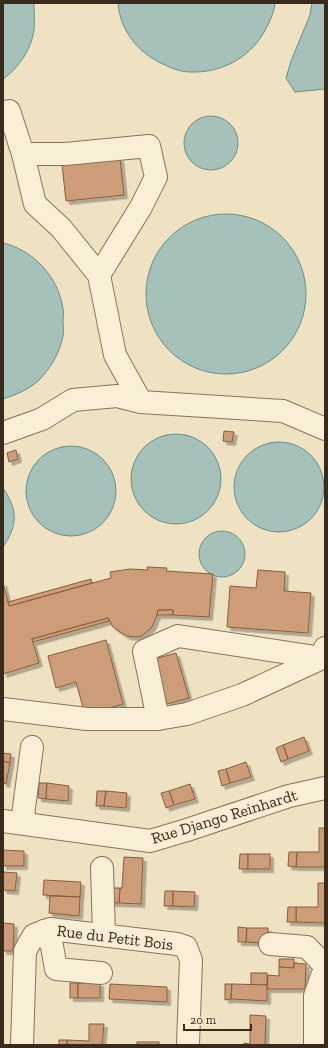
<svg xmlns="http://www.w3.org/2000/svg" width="328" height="1048" viewBox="0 0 328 1048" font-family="'Zilla Slab',serif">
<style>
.water{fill:#a5c1b9;stroke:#6c8f87}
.building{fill:#cd9c78;stroke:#885c3f;filter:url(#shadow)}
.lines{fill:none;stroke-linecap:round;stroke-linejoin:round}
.minor-casing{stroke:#887359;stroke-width:24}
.minor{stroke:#f9efd6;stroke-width:22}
.labels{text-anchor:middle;stroke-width:3;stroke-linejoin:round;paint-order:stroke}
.street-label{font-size:16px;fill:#382b1e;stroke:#f6ecd2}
</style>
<defs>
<filter id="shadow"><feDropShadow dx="3.5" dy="3.5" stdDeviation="0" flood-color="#0004"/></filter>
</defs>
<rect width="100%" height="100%" fill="#eee2c2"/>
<g class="water">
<path d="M 3,3 L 34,3 L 34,4 C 34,12 35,21 34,29 C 32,48 19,68 3,79 Z"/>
<path d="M 118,3 L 275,3 C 274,14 268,25 263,34 C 248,59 220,73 191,72 C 182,72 173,69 165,65 C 139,54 120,31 118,3 Z"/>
<path d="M 312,3 L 325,3 L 325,89 L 295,92 L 286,78 L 291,61 L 310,15 Z"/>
<circle cx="211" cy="143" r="27"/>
<circle cx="226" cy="294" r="80"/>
<path d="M 3,243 C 34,250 59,278 63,309 C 64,313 63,317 63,321 C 63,326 64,332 63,336 C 60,352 50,370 38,381 C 28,390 15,395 3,399 Z"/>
<circle cx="176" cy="479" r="45"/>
<circle cx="279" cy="487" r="45"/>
<circle cx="71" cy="491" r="45"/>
<path d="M 3,488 C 18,510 18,525 3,547 Z"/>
<circle cx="222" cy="554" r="23"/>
</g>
<g class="building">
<path d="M 120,158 L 124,195 L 66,201 L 62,165 Z"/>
<path d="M 224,431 L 234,432 L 232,442 L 223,441 Z"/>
<path d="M 16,450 L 18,459 L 9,462 L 7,453 Z"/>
<path d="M 147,567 L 167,568 L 166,571 L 213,574 L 209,617 L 173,615 L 173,610 L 158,610 L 157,615 L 152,627 L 142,636 L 137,637 L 127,636 L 120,632 L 113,627 L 108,618 L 32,639 L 39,663 L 3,674 L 3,582 L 9,606 L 111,578 L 110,572 L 130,569 L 148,570 Z"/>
<path d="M 258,570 L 285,572 L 284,591 L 311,593 L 308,633 L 227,627 L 230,586 L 256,588 Z"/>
<path d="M 91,579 L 92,583 L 9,606 L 8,602 Z"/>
<path d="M 158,610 L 173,610 L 173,615 L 157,615 Z"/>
<path d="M 108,618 L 109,621 L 33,642 L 32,639 Z"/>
<path d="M 106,640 L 123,704 L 85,715 L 76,682 L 56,688 L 48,656 Z"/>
<path d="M 176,653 L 189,698 L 167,704 L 154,659 Z"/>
<path d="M 304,737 L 309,751 L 288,759 L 283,745 Z"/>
<path d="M 283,745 L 288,759 L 281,762 L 276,748 Z"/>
<path d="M 3,753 L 11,754 L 10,763 L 3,761 Z"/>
<path d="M 3,761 L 10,763 L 6,784 L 3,783 Z"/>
<path d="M 246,762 L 251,777 L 230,783 L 226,769 Z"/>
<path d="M 226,769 L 230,783 L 222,786 L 218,771 Z"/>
<path d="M 39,783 L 47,783 L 46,799 L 38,798 Z"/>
<path d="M 47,783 L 69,786 L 68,801 L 46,799 Z"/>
<path d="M 190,784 L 195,799 L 174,805 L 169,791 Z"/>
<path d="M 97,791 L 106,791 L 104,806 L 96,806 Z"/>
<path d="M 106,791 L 127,793 L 126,808 L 104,806 Z"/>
<path d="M 169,791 L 174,805 L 166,808 L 161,793 Z"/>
<path d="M 319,828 L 325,828 L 325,867 L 296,867 L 297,852 L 319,852 Z"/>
<path d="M 3,850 L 24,851 L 24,866 L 3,866 Z"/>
<path d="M 289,852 L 297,852 L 296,867 L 288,866 Z"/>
<path d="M 240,854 L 248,854 L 248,869 L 239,869 Z"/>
<rect x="248" y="854" width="22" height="15"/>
<path d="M 124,857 L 143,858 L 141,904 L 119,903 L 120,888 L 122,888 Z"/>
<path d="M 3,872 L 17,873 L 15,891 L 3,890 Z"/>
<path d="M 44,880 L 81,882 L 80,897 L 43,895 Z"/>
<path d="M 318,883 L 325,883 L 325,923 L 296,922 L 296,907 L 318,907 Z"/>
<path d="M 112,888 L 120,888 L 119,903 L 111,903 Z"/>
<path d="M 165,891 L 173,891 L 173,906 L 164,906 Z"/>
<path d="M 173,891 L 195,892 L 194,907 L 173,906 Z"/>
<path d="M 50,896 L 80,897 L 79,916 L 49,913 Z"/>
<path d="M 288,907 L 296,907 L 296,922 L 287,922 Z"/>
<path d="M 3,923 L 14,924 L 13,951 L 3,951 Z"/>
<path d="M 238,927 L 247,928 L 246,942 L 238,942 Z"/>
<path d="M 247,928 L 268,928 L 268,943 L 246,942 Z"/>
<path d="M 279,959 L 294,959 L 294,968 L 279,967 Z"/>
<path d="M 294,963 L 306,964 L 305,989 L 267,989 L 268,975 L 279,976 L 279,967 L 294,968 Z"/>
<rect x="251" y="973" width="16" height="12"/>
<rect x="70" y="983" width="8" height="15"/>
<rect x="78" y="983" width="22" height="15"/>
<path d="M 110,984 L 167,987 L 167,1002 L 109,999 Z"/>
<path d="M 225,984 L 232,984 L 231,999 L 225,1000 Z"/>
<path d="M 232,984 L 267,985 L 267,1001 L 231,999 Z"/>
<path d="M 250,1015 L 266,1016 L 265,1045 L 244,1045 L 244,1043 L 250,1044 Z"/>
<path d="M 89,1024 L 104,1024 L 102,1045 L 67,1045 L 67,1040 L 89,1041 Z"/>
<rect x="59" y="1040" width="8" height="5"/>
<rect x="137" y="1042" width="22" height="3"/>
</g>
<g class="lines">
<defs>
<g id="minor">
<path d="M 9,111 L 23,154 L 35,204 L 61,228 L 99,275 L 115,355 L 141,402 L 283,411 L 325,429"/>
<path d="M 23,154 L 65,154 L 149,146 L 156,177 L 141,207 L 99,275"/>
<path d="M 3,433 L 42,419 L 73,400 L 117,396 L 141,402"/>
<path d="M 3,709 L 87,719 L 158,719 L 187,714 L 242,695 L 322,658 L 325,648"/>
<path d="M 158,719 L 144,651 L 178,636 L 322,658"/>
<path d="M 3,821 L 150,841 L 187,830 L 289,796 L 325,788"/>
<path d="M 22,823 L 32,747"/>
<path d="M 102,868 L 104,935"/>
<path d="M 44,931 L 52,946 L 56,969 L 101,973"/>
<path d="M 270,944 L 307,947 L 325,966"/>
<path d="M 22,1045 L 25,951 L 34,935 L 50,929 L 177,944 L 186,947 L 191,960 L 188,1045"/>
<path d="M 315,1045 L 315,996 L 322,976 L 325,971"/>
</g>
</defs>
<use href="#minor" class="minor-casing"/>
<use href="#minor" class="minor"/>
</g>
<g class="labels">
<g class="street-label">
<text transform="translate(224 816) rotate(-17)" y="6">Rue Django Reinhardt</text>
<text transform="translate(115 937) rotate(7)" y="6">Rue du Petit Bois</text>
</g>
</g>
<rect width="328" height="1048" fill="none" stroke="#382b1e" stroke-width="8"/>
<path d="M184 1024v6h67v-6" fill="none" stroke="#382b1e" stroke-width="2"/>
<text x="190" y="1024" font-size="12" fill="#382b1e" stroke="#f6ecd2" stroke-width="3" paint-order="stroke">20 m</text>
</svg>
